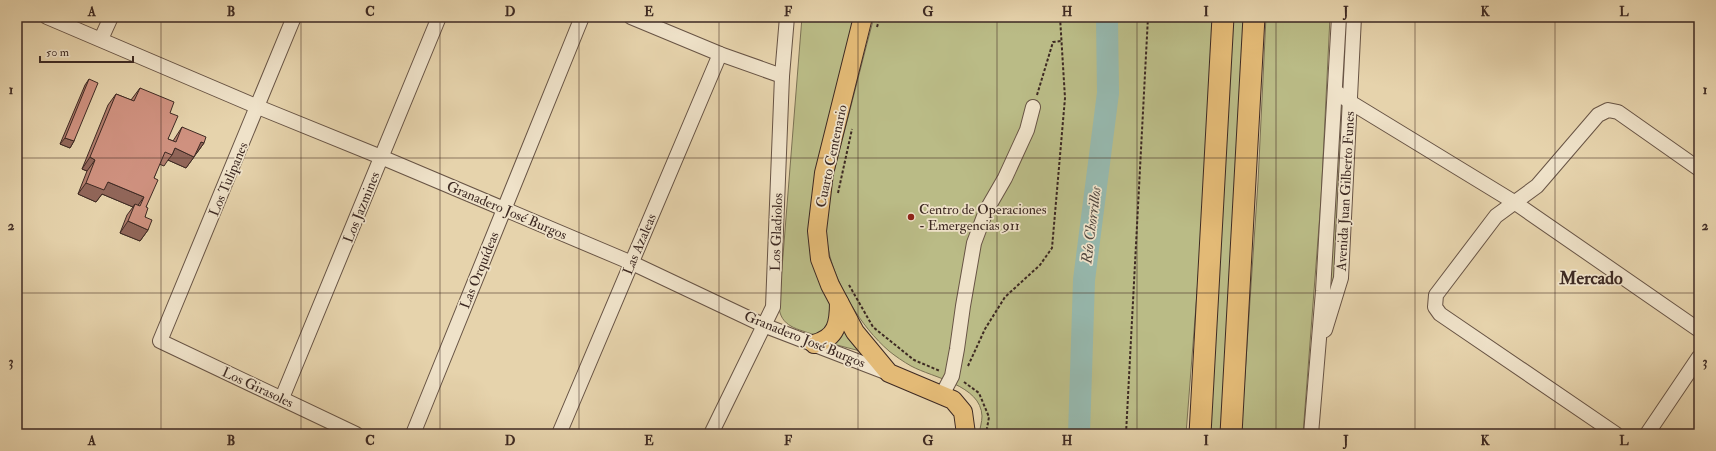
<svg xmlns="http://www.w3.org/2000/svg" width="1716" height="451" viewBox="0 0 1716 451" font-family="'IM FELL Double Pica',serif">
<style>
.green{fill:#babb86;stroke:#7c7254}
.lines{fill:none;stroke-linecap:round;stroke-linejoin:round}
.river{stroke:#96b7ac;stroke-width:22}
.minor-casing{stroke:#685445;stroke-width:16}
.major-casing{stroke:#3e2a23;stroke-width:20}
.highway-casing{stroke:#3e2a23;stroke-width:23}
.path{stroke:#3e2a23;stroke-width:2;stroke-dasharray:3 2;stroke-linecap:butt}
.minor{stroke:#efe2c9;stroke-width:14}
.major{stroke:#e3ba76;stroke-width:18}
.highway{stroke:#e3ba76;stroke-width:21}
.wall{fill:#b27d6d;stroke:#3e2a23}
.shaded-wall{fill:#916659;stroke:#3e2a23}
.building{fill:#cf917f;stroke:#3e2a23}
.grid{fill:none;stroke:#3e2a23;stroke-width:1;stroke-opacity:0.55}
.poi-dot{fill:#8f2418;stroke:#efe2c9;stroke-width:1.5}
.labels{text-anchor:middle;stroke-width:3.5;stroke-linejoin:round;paint-order:stroke}
.street-label{font-size:14px;fill:#3e2a23;stroke:#efe2c9}
.poi-label{font-size:14px;fill:#3e2a23;stroke:#efe2c9;text-anchor:start}
.water-label{font-size:15px;font-style:italic;fill:#50463e;stroke:#efe2c9}
.district-label{font-size:18px;font-weight:bold;fill:#3e2a23;stroke:#efe2c9}
.neatline{fill:none;stroke:#3e2a23;stroke-width:1.5}
.grid-label{font-size:13px;text-anchor:middle;font-weight:bold;fill:#3e2a23}
</style>
<rect width="100%" height="100%" fill="#e6d3ac"/>
<filter id="stains"><feTurbulence type="fractalNoise" baseFrequency=".005" numOctaves="4"/><feColorMatrix values="0 0 0 0 .2 0 0 0 0 .09 0 0 0 0 .02 0 0 0 .5 -.17"/></filter>
<radialGradient id="worn" r=".72"><stop offset=".6" stop-color="#630" stop-opacity="0"/><stop offset="1" stop-color="#630" stop-opacity=".3"/></radialGradient>
<g class="green">
<path d="M 802,17 L 857,17 L 819,169 L 831,303 L 831,328 L 815,335 C 798,329 780,327 779,306 Z"/>
<path d="M 874,17 L 1213,17 L 1200,254 L 1186,434 L 979,434 C 980,428 982,422 982,416 C 981,385 933,378 911,366 C 904,362 895,356 889,351 C 861,327 835,284 828,248 C 821,208 836,166 845,129 C 855,91 864,54 874,17 Z"/>
<path d="M 1231,17 L 1247,17 L 1223,434 L 1208,434 Z"/>
<path d="M 1266,17 L 1330,17 L 1321,200 L 1303,434 L 1241,434 L 1258,182 Z"/>
<path d="M 1344,17 L 1349,17 L 1345,84 L 1341,80 Z"/>
<path d="M 1339,108 L 1344,108 L 1334,283 L 1330,283 Z"/>
<path d="M 842,321 L 864,352 L 833,344 Z"/>
</g>
<g class="lines">
<path class="river" d="M 1079,434 L 1084,280 L 1108,93 L 1107,17"/>
<defs>
<g id="minor">
<path d="M 47,17 L 258,107 L 381,157 L 632,263 L 763,325 L 888,373"/>
<path d="M 294,17 L 160,341 L 356,434"/>
<path d="M 631,17 L 720,54 L 782,76"/>
<path d="M 101,39 L 111,17"/>
<path d="M 1335,91 L 1350,102 L 1514,202 L 1699,330"/>
<path d="M 1325,330 L 1341,278 L 1354,17"/>
<path d="M 942,395 L 952,376 L 957,349 L 963,306 L 974,243 L 986,211 L 1005,178 L 1027,130 L 1033,107"/>
<path d="M 282,398 L 439,17"/>
<path d="M 413,434 L 582,17"/>
<path d="M 559,434 L 720,54"/>
<path d="M 711,434 L 773,307 L 782,76 L 787,17"/>
<path d="M 1311,434 L 1323,291 L 1339,17"/>
<path d="M 1616,434 L 1440,314 L 1435,307 L 1436,295 L 1496,216 L 1537,186 L 1598,115 L 1608,110 L 1618,112 L 1699,169"/>
<path d="M 1647,434 L 1699,357"/>
</g>
<g id="major">
<path d="M 863,17 L 824,173 L 817,231 L 820,259 L 830,285 L 855,332 L 889,373 L 953,400 L 963,412 L 966,434"/>
<path d="M 814,344 C 837,338 839,323 839,302"/>
</g>
<g id="highway">
<path d="M 1200,434 L 1223,17"/>
<path d="M 1231,434 L 1254,17"/>
</g>
</defs>
<use href="#minor" class="minor-casing"/>
<use href="#major" class="major-casing"/>
<use href="#highway" class="highway-casing"/>
<g class="path">
<path d="M 877,27 L 880,17"/>
<path d="M 1037,95 L 1053,42 L 1061,41"/>
<path d="M 838,193 L 852,129"/>
<path d="M 849,285 L 873,327 L 914,360 L 940,371"/>
<path d="M 968,366 L 985,329 L 1005,297 L 1040,265 L 1052,248 L 1065,98 L 1060,17"/>
<path d="M 964,382 L 979,393 L 989,417 L 986,434"/>
<path d="M 1126,434 L 1148,17"/>
</g>
<use href="#minor" class="minor"/>
<use href="#major" class="major"/>
<use href="#highway" class="highway"/>
</g>
<g class="wall">
<path d="M 89,79 L 74,141 L 70,148 L 60,144 L 85,85 Z"/>
<path d="M 140,88 L 170,113 L 168,139 L 173,141 L 182,127 L 204,143 L 186,168 L 168,160 L 164,166 L 159,164 L 154,178 L 146,207 L 145,217 L 148,230 L 140,241 L 120,233 L 127,215 L 133,207 L 102,194 L 96,202 L 78,194 L 87,171 L 82,169 L 108,105 L 116,94 L 131,100 Z"/>
</g>
<g class="shaded-wall">
<path d="M 65,138 L 74,141 L 70,148 L 60,144 Z"/>
<path d="M 201,142 L 204,143 L 196,154 L 193,153 Z"/>
<path d="M 175,148 L 194,157 L 186,168 L 168,160 L 172,155 Z"/>
<path d="M 90,157 L 95,160 L 87,171 L 82,169 Z"/>
<path d="M 108,182 L 144,197 L 136,208 L 135,204 L 133,207 L 102,194 L 96,202 L 78,194 L 86,183 Z"/>
<path d="M 128,221 L 148,230 L 140,241 L 120,233 Z"/>
</g>
<g class="building">
<path d="M 89,79 L 98,83 L 74,141 L 65,138 Z"/>
<path d="M 140,88 L 174,102 L 170,113 L 178,116 L 168,139 L 176,142 L 182,127 L 206,137 L 204,143 L 201,142 L 194,157 L 175,148 L 172,155 L 165,152 L 154,178 L 158,180 L 146,207 L 148,208 L 145,217 L 152,220 L 148,230 L 128,221 L 135,204 L 140,206 L 144,197 L 108,182 L 104,190 L 86,183 L 95,160 L 90,157 L 116,94 L 134,101 Z"/>
</g>
<path class="grid" d="M 161,17 L 161,434M 301,17 L 301,434M 440,17 L 440,434M 579,17 L 579,434M 719,17 L 719,434M 858,17 L 858,434M 997,17 L 997,434M 1137,17 L 1137,434M 1276,17 L 1276,434M 1415,17 L 1415,434M 1555,17 L 1555,434M 17,158 L 1699,158M 17,293 L 1699,293"/>
<circle class="poi-dot" cx="911" cy="217" r="4"/>
<g class="labels">
<g class="street-label">
<text transform="translate(831 156) rotate(-78)" y="5">Cuarto Centenario</text>
<text transform="translate(228 179) rotate(-67)" y="5">Los Tulipanes</text>
<text transform="translate(1345 191) rotate(-87)" y="5">Avenida Juan Gilberto Funes</text>
<text transform="translate(361 207) rotate(-68)" y="5">Los Jazmines</text>
<text transform="translate(507 210) rotate(23)" y="5">Granadero José Burgos</text>
<text transform="translate(776 232) rotate(-88)" y="5">Los Gladiolos</text>
<text transform="translate(639 244) rotate(-67)" y="5">Las Azaleas</text>
<text transform="translate(479 270) rotate(-68)" y="5">Las Orquídeas</text>
<text transform="translate(805 339) rotate(22)" y="5">Granadero José Burgos</text>
<text transform="translate(258 387) rotate(25)" y="5">Los Girasoles</text>
</g>
<g class="poi-label">
<text x="919" y="214">Centro de Operaciones<tspan x="919" dy="16">- Emergencias 911</tspan></text>
</g>
<g class="water-label">
<text transform="translate(1091 225) rotate(-83)" y="5">Río Chorrillos</text>
</g>
<g class="district-label">
<text x="1591" y="284">Mercado</text>
</g>
</g>
<rect width="1716" height="451" fill="none" stroke="#e6d3ac" stroke-width="44"/>
<path d="M40 56v6h93v-6" fill="none" stroke="#3e2a23" stroke-width="2"/>
<text x="46" y="56" font-size="12" fill="#3e2a23" stroke="#efe2c9" stroke-width="3" paint-order="stroke">50 m</text>
<rect x="22" y="22" width="1672" height="407" class="neatline"/>
<g class="grid-label">
<text x="92" y="16">A</text>
<text x="231" y="16">B</text>
<text x="370" y="16">C</text>
<text x="510" y="16">D</text>
<text x="649" y="16">E</text>
<text x="788" y="16">F</text>
<text x="928" y="16">G</text>
<text x="1067" y="16">H</text>
<text x="1206" y="16">I</text>
<text x="1346" y="16">J</text>
<text x="1485" y="16">K</text>
<text x="1624" y="16">L</text>
<text x="11" y="94">1</text>
<text x="1705" y="94">1</text>
<text x="11" y="230">2</text>
<text x="1705" y="230">2</text>
<text x="11" y="366">3</text>
<text x="1705" y="366">3</text>
<text x="92" y="445">A</text>
<text x="231" y="445">B</text>
<text x="370" y="445">C</text>
<text x="510" y="445">D</text>
<text x="649" y="445">E</text>
<text x="788" y="445">F</text>
<text x="928" y="445">G</text>
<text x="1067" y="445">H</text>
<text x="1206" y="445">I</text>
<text x="1346" y="445">J</text>
<text x="1485" y="445">K</text>
<text x="1624" y="445">L</text>
</g>
<rect width="100%" height="100%" filter="url(#stains)"/>
<rect width="100%" height="100%" fill="url(#worn)"/>
</svg>
